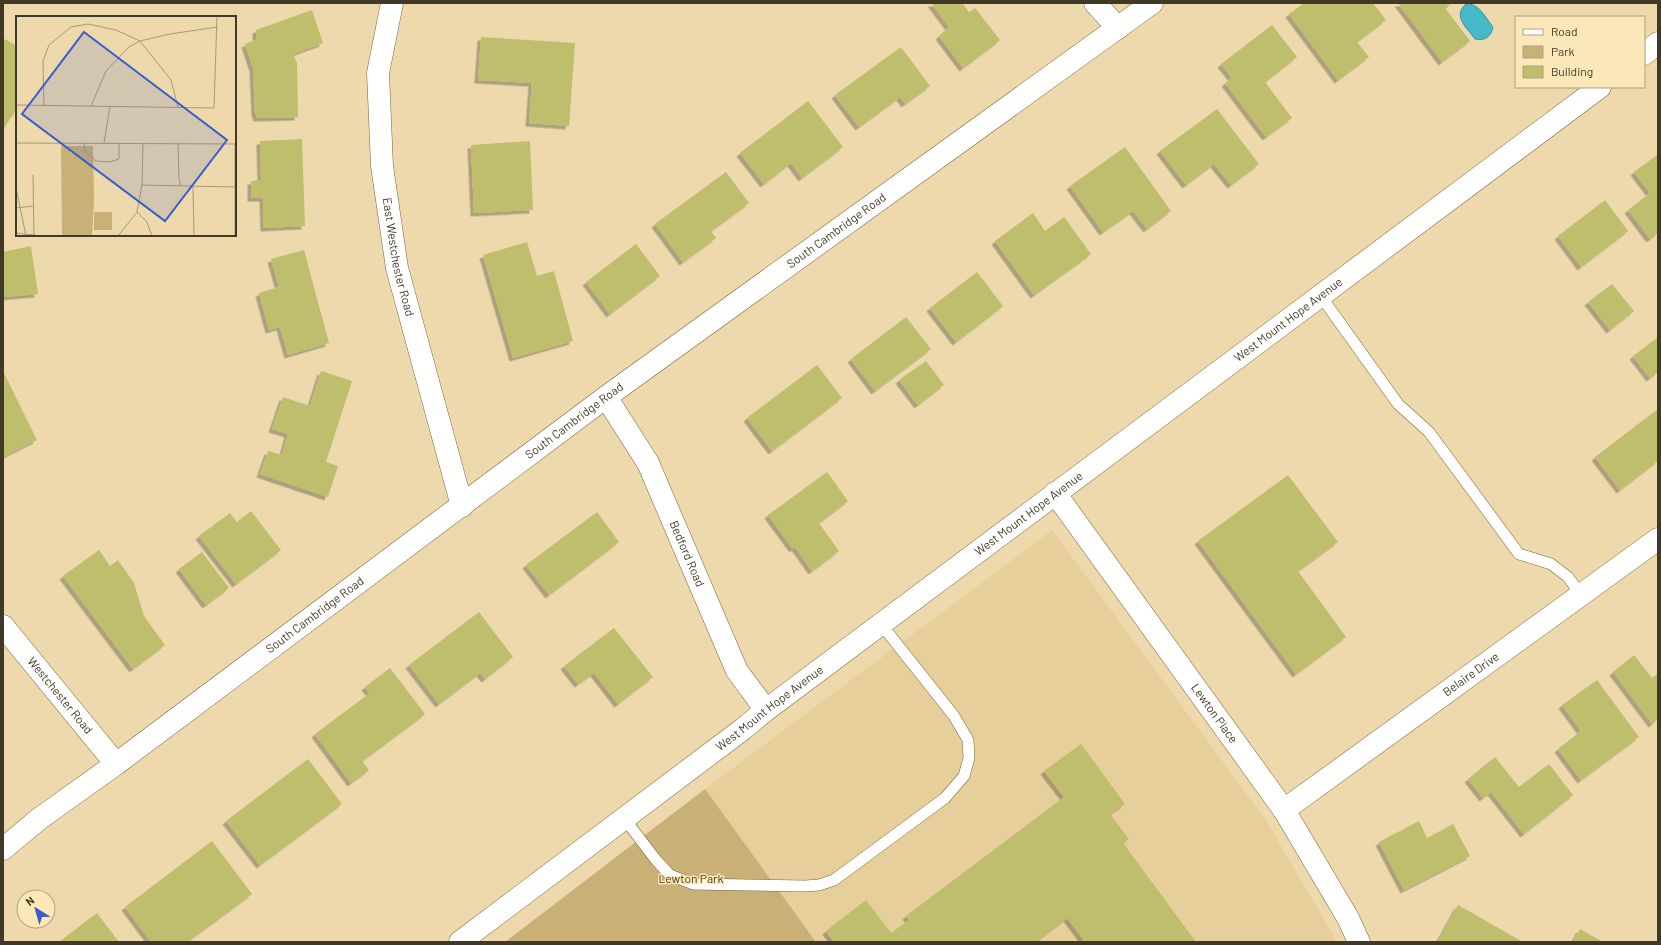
<svg xmlns="http://www.w3.org/2000/svg" width="1661" height="945" viewBox="0 0 1661 945" font-family="Barlow,sans-serif">
<style>
.built{fill:#e6cf9a}
.green{fill:#c8b076}
.water{fill:#46b9c8;stroke:#449398}
.building{fill:#bfbe6d;filter:url(#shadow)}
.lines{fill:none;stroke-linecap:round;stroke-linejoin:round}
.service-casing{stroke:#76643a;stroke-width:12}
.minor-casing{stroke:#76643a;stroke-width:23}
.tertiary-casing{stroke:#76643a;stroke-width:23}
.service{stroke:#fff;stroke-width:11}
.minor{stroke:#fff;stroke-width:22}
.tertiary{stroke:#fff;stroke-width:22}
.labels{text-anchor:middle;stroke-width:3;stroke-linejoin:round;paint-order:stroke}
.street-label{font-size:12px;fill:#413927;stroke:#fbe7b8}
.park-label{font-size:12px;fill:#493b19;stroke:#fbe7b8}
.inset-road{fill:none;stroke:#a89977;stroke-width:1}
.view{fill:#3b5ccd;fill-opacity:0.15;stroke:#3b5ccd;stroke-width:2}
.inset-edge{fill:none;stroke:#413927;stroke-width:2}
</style>
<defs>
<filter id="shadow"><feDropShadow dx="-3.5" dy="3.5" stdDeviation="0" flood-color="#0004"/></filter>
</defs>
<rect width="100%" height="100%" fill="#edd9ac"/>
<path class="built" d="M 1052,530 L 1267,822 L 1337,942 L 816,942 L 705,789 Z"/>
<path class="green" d="M 705,789 L 816,942 L 505,942 Z"/>
<path class="water" d="M 1466,4 C 1479,3 1485,17 1493,27 C 1491,37 1485,41 1475,39 C 1467,28 1452,16 1466,4 Z"/>
<g class="building">
<path d="M 931,3 L 962,3 L 969,12 L 975,8 L 1000,40 L 963,68 L 939,36 L 949,27 Z"/>
<path d="M 1304,3 L 1373,3 L 1386,20 L 1357,42 L 1369,57 L 1338,80 L 1289,14 Z"/>
<path d="M 1398,3 L 1452,3 L 1445,8 L 1470,41 L 1442,62 Z"/>
<path d="M 312,10 L 323,43 L 293,54 L 297,63 L 298,117 L 257,118 L 255,112 L 253,68 L 245,44 L 256,40 L 256,30 Z"/>
<path d="M 1272,25 L 1297,57 L 1265,82 L 1292,118 L 1266,137 L 1225,83 L 1232,78 L 1221,64 Z"/>
<path d="M 481,37 L 575,43 L 569,126 L 529,123 L 532,83 L 478,80 Z"/>
<path d="M 5,39 L 17,46 L 17,113 L 15,111 L 3,130 L 3,42 Z"/>
<path d="M 901,47 L 930,86 L 905,104 L 900,97 L 859,127 L 835,95 Z"/>
<path d="M 808,101 L 843,147 L 802,178 L 791,163 L 764,184 L 740,153 Z"/>
<path d="M 1217,109 L 1259,164 L 1231,185 L 1214,164 L 1186,185 L 1160,151 Z"/>
<path d="M 302,139 L 305,226 L 264,228 L 263,198 L 251,198 L 251,181 L 261,180 L 260,141 Z"/>
<path d="M 530,141 L 533,210 L 474,213 L 471,145 Z"/>
<path d="M 1125,147 L 1171,211 L 1147,229 L 1133,211 L 1103,232 L 1070,186 Z"/>
<path d="M 1657,155 L 1658,157 L 1658,233 L 1650,239 L 1628,210 L 1650,193 L 1634,172 Z"/>
<path d="M 726,172 L 749,203 L 711,231 L 716,238 L 683,262 L 655,224 Z"/>
<path d="M 1605,200 L 1628,231 L 1581,267 L 1558,236 Z"/>
<path d="M 1033,213 L 1045,231 L 1064,217 L 1091,254 L 1034,295 L 995,241 Z"/>
<path d="M 527,242 L 537,276 L 554,271 L 573,341 L 513,358 L 483,255 Z"/>
<path d="M 636,244 L 660,276 L 610,314 L 586,282 Z"/>
<path d="M 31,246 L 38,294 L 3,297 L 3,252 Z"/>
<path d="M 304,250 L 329,343 L 288,355 L 280,327 L 269,330 L 259,293 L 279,287 L 271,259 Z"/>
<path d="M 977,272 L 1003,306 L 956,342 L 930,308 Z"/>
<path d="M 1612,284 L 1634,311 L 1610,330 L 1588,302 Z"/>
<path d="M 906,317 L 931,349 L 875,391 L 851,359 Z"/>
<path d="M 1657,338 L 1658,340 L 1658,372 L 1650,378 L 1633,356 Z"/>
<path d="M 926,361 L 944,385 L 918,405 L 899,380 Z"/>
<path d="M 817,365 L 842,398 L 772,451 L 747,418 Z"/>
<path d="M 3,371 L 37,440 L 3,457 Z"/>
<path d="M 321,371 L 352,381 L 326,462 L 338,466 L 328,497 L 260,474 L 268,451 L 282,455 L 288,434 L 272,429 L 283,397 L 310,406 Z"/>
<path d="M 1658,409 L 1658,461 L 1620,490 L 1595,457 Z"/>
<path d="M 827,472 L 848,501 L 819,523 L 839,551 L 812,571 L 795,547 L 793,549 L 768,515 Z"/>
<path d="M 1288,475 L 1338,542 L 1298,571 L 1346,637 L 1296,674 L 1198,541 Z"/>
<path d="M 251,511 L 281,550 L 236,584 L 199,536 L 230,513 L 237,522 Z"/>
<path d="M 597,512 L 619,542 L 549,595 L 526,565 Z"/>
<path d="M 99,550 L 110,566 L 118,560 L 134,583 L 144,616 L 165,645 L 133,669 L 63,576 Z"/>
<path d="M 202,552 L 229,588 L 206,605 L 179,569 Z"/>
<path d="M 479,612 L 513,657 L 485,679 L 480,673 L 439,704 L 409,665 Z"/>
<path d="M 614,628 L 653,677 L 618,704 L 594,673 L 578,684 L 564,666 Z"/>
<path d="M 1634,655 L 1652,678 L 1658,673 L 1658,719 L 1652,724 L 1613,672 Z"/>
<path d="M 390,668 L 425,714 L 362,761 L 369,770 L 351,783 L 315,734 L 370,693 L 365,687 Z"/>
<path d="M 1597,680 L 1639,737 L 1581,780 L 1558,749 L 1581,731 L 1562,705 Z"/>
<path d="M 1081,744 L 1125,804 L 1110,814 L 1129,839 L 1123,843 L 1196,942 L 1085,942 L 1067,918 L 1036,942 L 834,942 L 826,931 L 866,900 L 891,933 L 909,920 L 906,916 L 1064,797 L 1044,771 Z"/>
<path d="M 1495,757 L 1519,787 L 1549,764 L 1573,795 L 1524,834 L 1491,792 L 1483,798 L 1468,779 Z"/>
<path d="M 308,759 L 342,804 L 260,865 L 226,821 Z"/>
<path d="M 1419,821 L 1427,838 L 1453,824 L 1470,856 L 1404,890 L 1379,842 Z"/>
<path d="M 212,841 L 252,894 L 187,942 L 151,942 L 125,907 Z"/>
<path d="M 1458,905 L 1523,942 L 1442,942 L 1439,940 Z"/>
<path d="M 97,913 L 119,942 L 59,942 Z"/>
<path d="M 1580,929 L 1603,942 L 1573,942 Z"/>
</g>
<g class="lines">
<defs>
<g id="service">
<path d="M 1320,295 L 1398,404 L 1429,432 L 1519,554 L 1551,564 L 1568,577 L 1581,595"/>
<path d="M 624,818 L 656,860 L 670,875 L 693,884 L 805,886 L 819,885 L 834,880 L 945,798 L 964,776 L 969,758 L 968,740 L 954,716 L 881,624"/>
</g>
<g id="minor">
<path id="s1" d="M 392,3 L 378,73 L 382,166 L 397,268 L 462,506"/>
<path d="M 1095,3 L 1118,28"/>
<path id="s2" d="M 606,397 L 648,463 L 737,671 L 766,710"/>
<path id="s3" d="M 1055,493 L 1284,810 L 1348,918 L 1359,942"/>
<path id="s4" d="M 3,626 L 116,764"/>
<path id="s5" d="M 1284,810 L 1658,539"/>
<path id="s6" d="M 3,849 L 39,819 L 116,764 L 606,397 L 1152,3"/>
</g>
<g id="tertiary">
<path d="M 1644,54 L 1658,43"/>
<path id="s7" d="M 460,942 L 743,729 L 766,710 L 1600,87"/>
</g>
</defs>
<use href="#service" class="service-casing"/>
<use href="#minor" class="minor-casing"/>
<use href="#tertiary" class="tertiary-casing"/>
<use href="#service" class="service"/>
<use href="#minor" class="minor"/>
<use href="#tertiary" class="tertiary"/>
</g>
<g class="labels">
<g class="street-label">
<text dy="4" stroke="none"><textPath href="#s6" startOffset="1038">South Cambridge Road</textPath></text>
<text dy="4" stroke="none"><textPath href="#s1" startOffset="257">East Westchester Road</textPath></text>
<text dy="4" stroke="none"><textPath href="#s7" startOffset="1036">West Mount Hope Avenue</textPath></text>
<text dy="4" stroke="none"><textPath href="#s6" startOffset="714">South Cambridge Road</textPath></text>
<text dy="4" stroke="none"><textPath href="#s7" startOffset="712">West Mount Hope Avenue</textPath></text>
<text dy="4" stroke="none"><textPath href="#s2" startOffset="177">Bedford Road</textPath></text>
<text dy="4" stroke="none"><textPath href="#s6" startOffset="390">South Cambridge Road</textPath></text>
<text dy="4" stroke="none"><textPath href="#s5" startOffset="231">Belaire Drive</textPath></text>
<text dy="4" stroke="none"><textPath href="#s4" startOffset="90">Westchester Road</textPath></text>
<text dy="4" stroke="none"><textPath href="#s7" startOffset="388">West Mount Hope Avenue</textPath></text>
<text dy="4" stroke="none"><textPath href="#s3" startOffset="272">Lewton Place</textPath></text>
</g>
<g class="park-label">
<text x="691" y="883">Lewton Park</text>
</g>
</g>
<g transform="translate(16 16)">
<rect width="220" height="220" fill="#edd9ac"/>
<path d="M 45,130 L 77,130 L 78,184 L 76,220 L 46,220 ZM 78,196 L 96,196 L 96,214 L 78,214 Z" fill="#c8b076"/>
<path class="inset-road" d="M 0,89 L 198,92 L 201,0M 28,90 L 27,45 L 33,29 L 55,11 L 72,8 L 100,14 L 124,25 L 155,64 L 162,91M 75,90 L 90,55 L 113,31 L 124,25 L 154,18 L 202,11M 0,127 L 220,128M 68,127 L 69,135 L 80,145 L 94,146 L 103,143 L 103,127M 88,127 L 94,90M 162,127 L 163,163 L 165,170M 17,159 L 18,220M 126,169 L 220,171M 177,170 L 178,220M 0,172 L 10,220M 0,192 L 17,190M 121,196 L 131,206 L 136,220M 0,217 L 18,219M 102,220 L 121,196 L 126,169 L 127,127M 219,220 L 219,128"/>
<path class="view" d="M 68,16 L 211,124 L 149,205 L 6,98 Z"/>
<rect width="220" height="220" class="inset-edge"/>
</g>
<rect width="1661" height="945" fill="none" stroke="#413927" stroke-width="8"/>
<rect x="1515" y="16" width="130" height="72" fill="#fbe7b8" stroke="#b1a17e"/>
<rect x="1523" y="29" width="20" height="6" fill="#ffffff" stroke="#b1a17e"/>
<text x="1551" y="36" font-size="12" fill="#413927">Road</text>
<rect x="1523" y="46" width="20" height="12" fill="#c8b076" stroke="#b1a17e"/>
<text x="1551" y="56" font-size="12" fill="#413927">Park</text>
<rect x="1523" y="66" width="20" height="12" fill="#bfbe6d" stroke="#b1a17e"/>
<text x="1551" y="76" font-size="12" fill="#413927">Building</text>
<g transform="translate(36 909) rotate(323)"><circle r="19" fill="#fbe7b8" stroke="#b1a17e"/>
<path d="M0-3L7 15L0 10L-7 15Z" fill="#3b5ccd"/>
<text y="-6" font-size="11" font-weight="bold" text-anchor="middle" fill="#413927">N</text>
</g>
</svg>
